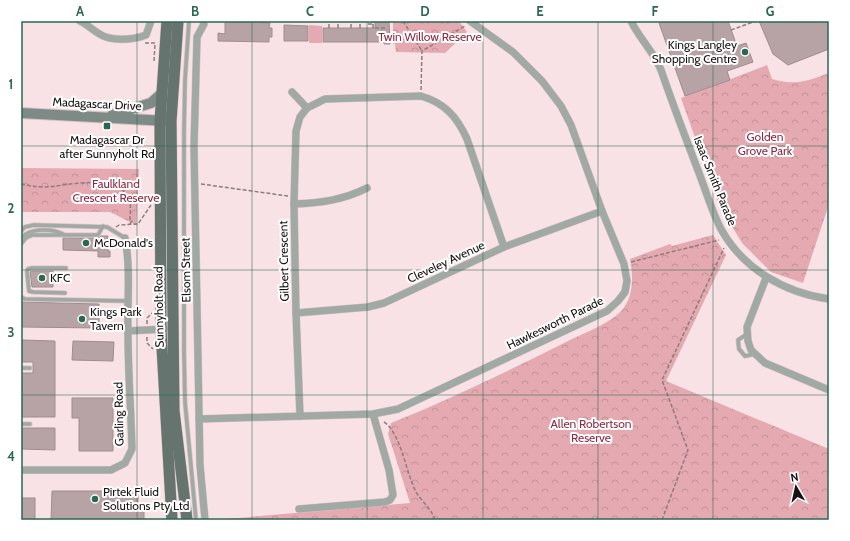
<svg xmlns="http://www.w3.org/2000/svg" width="850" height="541" viewBox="0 0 850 541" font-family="Cabin,sans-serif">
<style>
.grass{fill:#e5aab1}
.park{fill:url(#park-crowns)}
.building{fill:#b7a3a5;stroke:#a08c8e}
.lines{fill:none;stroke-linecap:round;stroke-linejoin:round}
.lane-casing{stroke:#d4c1c3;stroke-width:5}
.street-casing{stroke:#d4c1c3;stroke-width:8}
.secondary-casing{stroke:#d4c1c3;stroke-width:12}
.primary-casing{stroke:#d4c1c3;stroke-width:12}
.path{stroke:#8c7d7f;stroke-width:1.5;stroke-dasharray:4 2;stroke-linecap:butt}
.lane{stroke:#a1a9a5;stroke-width:3.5}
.street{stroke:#a1a9a5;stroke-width:7}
.secondary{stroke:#7e8a85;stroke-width:10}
.primary{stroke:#65746e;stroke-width:11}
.grid{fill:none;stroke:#2b6853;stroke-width:1;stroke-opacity:0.55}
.poi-dot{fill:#2b6853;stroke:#fff;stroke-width:1.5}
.labels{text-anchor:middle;stroke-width:4;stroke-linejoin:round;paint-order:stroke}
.park-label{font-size:12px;fill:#8d2b42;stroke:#fff}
.poi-label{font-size:12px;fill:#181111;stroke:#fff;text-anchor:start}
.street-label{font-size:12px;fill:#181111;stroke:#fff}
.neatline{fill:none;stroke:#2b6853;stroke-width:1.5}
.grid-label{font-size:13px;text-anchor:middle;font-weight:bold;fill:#2b6853}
</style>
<defs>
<pattern id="park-crowns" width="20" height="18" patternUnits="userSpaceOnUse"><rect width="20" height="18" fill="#e5aab1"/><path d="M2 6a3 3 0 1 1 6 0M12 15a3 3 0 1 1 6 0" fill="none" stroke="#c49197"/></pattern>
</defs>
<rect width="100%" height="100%" fill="#f8e2e5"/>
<path class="grass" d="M 309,25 L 322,26 L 322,43 L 309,43 Z"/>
<g class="park">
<path d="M 393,21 L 459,21 L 467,32 L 445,53 L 396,52 L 395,44 L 393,44 Z"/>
<path d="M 767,65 L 772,79 C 796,86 807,81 829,73 L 829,204 L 803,283 L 771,272 L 742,243 L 718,203 L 681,98 Z"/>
<path d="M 21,168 L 139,169 L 136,225 L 110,212 L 21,212 Z"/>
<path d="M 713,235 L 726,255 L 666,381 L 829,449 L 829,520 L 215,520 L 410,503 L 388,434 L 391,423 C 451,399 510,370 568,341 C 586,332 610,324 623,309 C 634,295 633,275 630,259 L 670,244 L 672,246 Z"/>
</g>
<g class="building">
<path d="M 225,21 L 270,23 L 269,28 L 272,28 L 272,37 L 269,37 L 269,42 L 218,41 L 218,33 L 225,34 Z"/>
<path d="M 375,21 L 389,21 L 390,44 L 384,44 L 384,42 L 323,42 L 323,28 L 375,28 Z"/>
<path d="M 664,21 L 728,21 L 737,46 L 746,43 L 753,62 L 727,71 L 730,80 L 685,96 L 659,23 Z"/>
<path d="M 759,21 L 829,21 L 829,49 L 788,65 L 773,54 Z"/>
<path d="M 284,25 L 308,26 L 308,41 L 284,41 Z"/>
<path d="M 101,236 L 108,236 L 108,251 L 110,251 L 110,257 L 98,257 L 98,251 L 63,250 L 63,238 L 98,238 Z"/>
<path d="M 32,271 L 53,271 L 53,287 L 32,287 L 30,272 Z"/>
<path d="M 21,302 L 99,304 L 99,328 L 21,327 Z"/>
<path d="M 21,340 L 55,341 L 55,417 L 21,417 L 21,373 L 33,373 L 33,362 L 21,362 Z"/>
<path d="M 73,341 L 114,342 L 113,361 L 72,360 Z"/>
<path d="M 72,398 L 113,398 L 113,451 L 79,451 L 79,418 L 72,418 Z"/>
<path d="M 21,428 L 55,428 L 55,450 L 21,449 Z"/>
<path d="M 52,491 L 138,491 L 138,508 L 144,508 L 144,520 L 51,520 Z"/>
<rect x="21" y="498" width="14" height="22"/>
</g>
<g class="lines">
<defs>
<g id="lane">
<path d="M 189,21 L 185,80 L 184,132 L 184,351 L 185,402 L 196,520"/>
<path d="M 21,231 L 25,227 L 34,225 L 107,227 L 125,238"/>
<path d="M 21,238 C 30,228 51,228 63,234"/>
<path d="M 21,244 L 26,238 L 32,235 L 98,235 L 103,226"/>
<path d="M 65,293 L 33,292 L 29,291 L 27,271 L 28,269 L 32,268 L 66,268"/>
<path d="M 21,297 L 25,299 L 128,301"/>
<path d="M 747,334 L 738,340 L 739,349 L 745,356 L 755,354"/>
<path d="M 21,368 L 30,368"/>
<path d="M 21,424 L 30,424"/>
</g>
<g id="street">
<path d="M 80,21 C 87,24 91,29 98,33 C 110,42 133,40 146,35 L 151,21"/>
<path d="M 203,21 L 204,24 L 197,37 L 194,147 L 200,465 L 205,520"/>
<path d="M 631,21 C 639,38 654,52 661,70 C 673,105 686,139 699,173 C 706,191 712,212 721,229 C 743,269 785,293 829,299"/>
<path d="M 292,92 L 307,108"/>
<path d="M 294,204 C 321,203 343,200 367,188"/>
<path d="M 766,278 L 747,327 L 748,341 L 751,350 L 765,363 L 829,390"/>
<path d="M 296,313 L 368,307 L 384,303 L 504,247 L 602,211"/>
<path d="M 128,331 L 164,329"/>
<path d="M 300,416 L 296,313 L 294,204 L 296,131 L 300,117 L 307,108 L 325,99 L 421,96 C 445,103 457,117 467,139 L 504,247"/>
<path d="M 199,419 L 373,414 L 398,409 L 607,311 L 618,301 L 625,292 L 627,281 L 624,264 L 602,211 L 571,125 L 561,106 L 542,81 L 513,52 L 470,21"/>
<path d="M 21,470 L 111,470 L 125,463 L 132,449 C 131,410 128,371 128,333 C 127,301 131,270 125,238"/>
<path d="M 299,509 L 385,502 L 390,500 L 393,495 L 389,470 L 373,414"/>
</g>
<g id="secondary">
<path d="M 21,113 L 167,121"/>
<path d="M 112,115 L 151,103 L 161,94"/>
</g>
<g id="primary">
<path d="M 167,21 L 160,121 L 161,330 L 172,520"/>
<path d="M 178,21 L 171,121 L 174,411 L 187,520"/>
</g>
</defs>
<use href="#lane" class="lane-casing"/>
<use href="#street" class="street-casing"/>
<use href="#secondary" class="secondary-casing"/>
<use href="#primary" class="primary-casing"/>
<g class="path">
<path d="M 403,21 L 422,51"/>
<path d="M 338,24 L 338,28"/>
<path d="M 351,24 L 351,28"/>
<path d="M 360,24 L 360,28"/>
<path d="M 368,24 L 373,24 L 373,21"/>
<path d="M 373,24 L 373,28 L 385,28"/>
<path d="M 329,28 L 329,24"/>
<path d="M 731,30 L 756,21"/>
<path d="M 145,43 L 155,43 L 154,62"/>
<path d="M 421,90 L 422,51 L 465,26"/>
<path d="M 21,184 C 29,186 37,187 46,187 C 66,186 123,171 130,202 C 131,208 130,214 130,220 L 132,221 L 129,225"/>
<path d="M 201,184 L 288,196"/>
<path d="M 116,227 L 119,225 L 138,224 L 151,205"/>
<path d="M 631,262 L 719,240"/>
<path d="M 147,324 L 147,318 L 152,313"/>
<path d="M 147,337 L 147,343 L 153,349"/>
<path d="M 384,422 C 401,433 406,473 416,492 C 422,502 431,508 435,520"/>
<path d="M 662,520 L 688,450 L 662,380 L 724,248"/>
</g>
<use href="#lane" class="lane"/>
<use href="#street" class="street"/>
<use href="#secondary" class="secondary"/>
<use href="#primary" class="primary"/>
</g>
<path class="grid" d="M 137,21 L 137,520M 252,21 L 252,520M 367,21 L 367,520M 483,21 L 483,520M 598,21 L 598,520M 713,21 L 713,520M 21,146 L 829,146M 21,270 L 829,270M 21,395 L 829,395"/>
<g class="poi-dot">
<circle cx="745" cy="52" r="4"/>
<rect x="103" y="122" width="8" height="8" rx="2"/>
<circle cx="86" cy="243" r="4"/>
<circle cx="42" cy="278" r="4"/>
<circle cx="82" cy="319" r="4"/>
<circle cx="95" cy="499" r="4"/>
</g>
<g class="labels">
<g class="park-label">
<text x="430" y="41">Twin Willow Reserve</text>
<text x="765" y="141">Golden<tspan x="765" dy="14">Grove Park</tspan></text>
<text x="116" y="188">Faulkland<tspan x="116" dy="14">Crescent Reserve</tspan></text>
<text x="591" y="428">Allen Robertson<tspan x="591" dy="14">Reserve</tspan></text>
</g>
<g class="poi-label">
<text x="737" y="49" text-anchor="end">Kings Langley<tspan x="737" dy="14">Shopping Centre</tspan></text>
<text x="107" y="144" text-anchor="middle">Madagascar Dr<tspan x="107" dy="14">after Sunnyholt Rd</tspan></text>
<text x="94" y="247">McDonald's</text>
<text x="50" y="282">KFC</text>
<text x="90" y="316">Kings Park<tspan x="90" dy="14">Tavern</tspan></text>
<text x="103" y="496">Pirtek Fluid<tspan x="103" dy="14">Solutions Pty Ltd</tspan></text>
</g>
<g class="street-label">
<text transform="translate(97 104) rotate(3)" y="4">Madagascar Drive</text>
<text transform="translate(715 181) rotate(68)" y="4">Isaac Smith Parade</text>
<text transform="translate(284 261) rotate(-91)" y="4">Gilbert Crescent</text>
<text transform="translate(446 262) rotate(-25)" y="4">Cleveley Avenue</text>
<text transform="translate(186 270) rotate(-91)" y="4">Elsom Street</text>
<text transform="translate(159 307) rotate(-91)" y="4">Sunnyholt Road</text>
<text transform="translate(555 323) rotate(-26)" y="4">Hawkesworth Parade</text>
<text transform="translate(119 414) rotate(-91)" y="4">Garling Road</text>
</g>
</g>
<rect width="850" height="541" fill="none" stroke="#ffffff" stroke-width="44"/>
<g transform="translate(796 487) rotate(351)" stroke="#ffffff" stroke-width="3" paint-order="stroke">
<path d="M0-3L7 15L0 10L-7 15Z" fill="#181111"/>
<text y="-6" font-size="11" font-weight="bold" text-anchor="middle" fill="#181111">N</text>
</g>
<rect x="22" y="22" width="806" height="497" class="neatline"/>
<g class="grid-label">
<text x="80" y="16">A</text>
<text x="195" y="16">B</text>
<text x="310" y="16">C</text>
<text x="425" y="16">D</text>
<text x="540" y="16">E</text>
<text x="655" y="16">F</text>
<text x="770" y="16">G</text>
<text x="11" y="89">1</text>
<text x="11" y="213">2</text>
<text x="11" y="337">3</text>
<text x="11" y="461">4</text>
</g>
</svg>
